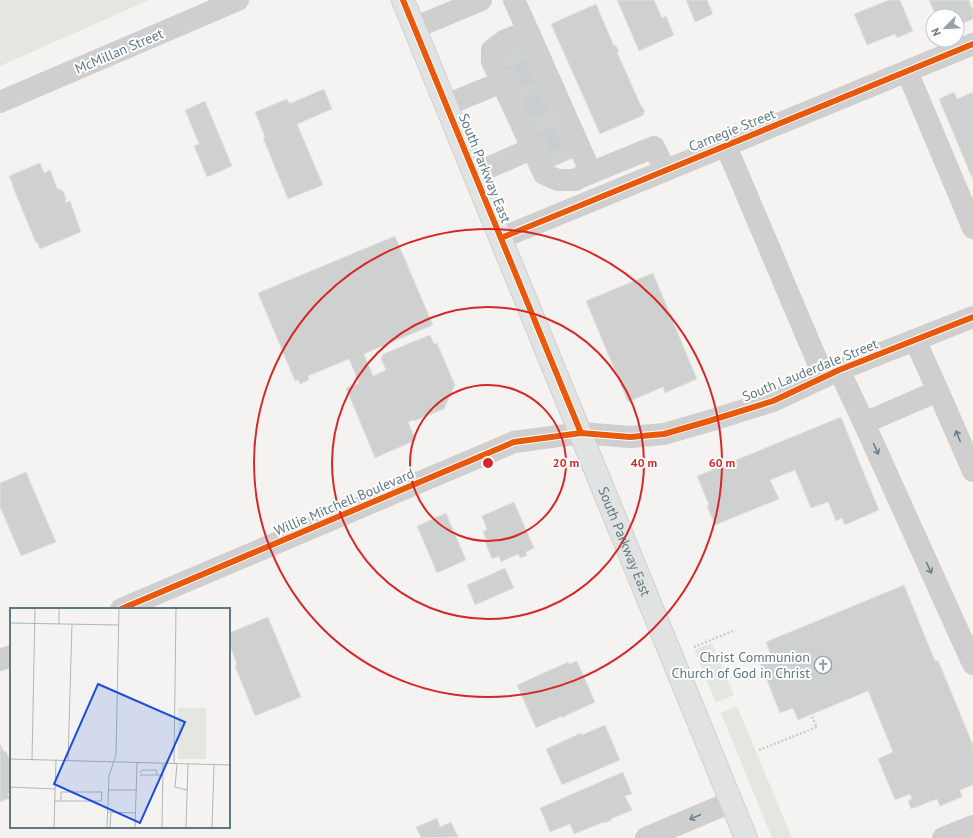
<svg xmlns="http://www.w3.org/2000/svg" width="973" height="838" viewBox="0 0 973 838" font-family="'PT Sans',sans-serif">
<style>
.green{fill:#e4e7df}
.building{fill:#cfd0d0;stroke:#e3e2e1}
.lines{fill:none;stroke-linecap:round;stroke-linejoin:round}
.minor-tunnel{stroke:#c8ced0;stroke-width:22;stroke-dasharray:22 11;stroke-linecap:butt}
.major-casing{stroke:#cfd0d0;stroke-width:24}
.path{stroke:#cccdcc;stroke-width:2.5;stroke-dasharray:2 2;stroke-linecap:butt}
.minor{stroke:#cfcfd0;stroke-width:22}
.major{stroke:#e1e2e2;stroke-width:22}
.cycleway-casing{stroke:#fff;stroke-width:8}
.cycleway{stroke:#e8590c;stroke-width:6}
.oneway{stroke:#6b818c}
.ring{fill:none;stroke:#d62828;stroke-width:2}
.labels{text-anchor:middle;stroke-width:4;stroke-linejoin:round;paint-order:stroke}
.street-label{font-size:14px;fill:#607884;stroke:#fff}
.poi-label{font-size:14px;fill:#607884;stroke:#fff;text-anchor:end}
.inset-road{fill:none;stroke:#acb7bb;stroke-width:1}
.view{fill:#1d4ed8;fill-opacity:0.15;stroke:#1d4ed8;stroke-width:2}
.inset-edge{fill:none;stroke:#607884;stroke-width:2}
.centre{fill:#d62828;stroke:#fff;stroke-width:2}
.ring-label{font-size:12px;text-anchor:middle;font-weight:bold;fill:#d62828;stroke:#fff;stroke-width:4;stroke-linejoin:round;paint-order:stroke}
</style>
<rect width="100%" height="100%" fill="#f4f3f1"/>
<g class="green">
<path d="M 0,0 L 149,0 L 0,66 Z"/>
<path d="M 712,643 L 734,695 L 716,703 L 694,650 Z"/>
<path d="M 737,706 L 792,838 L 772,838 L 721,713 Z"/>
</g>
<g class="building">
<path d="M 617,0 L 654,0 L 662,18 L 666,16 L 674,35 L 639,51 Z"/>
<path d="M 686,0 L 707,0 L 713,14 L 695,22 Z"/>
<path d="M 889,0 L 900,0 L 913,31 L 897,38 L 895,34 L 867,45 L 854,14 Z"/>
<path d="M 929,0 L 969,0 L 973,10 L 973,19 L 957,26 L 957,16 L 936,16 Z"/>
<path d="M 596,4 L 614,46 L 616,45 L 619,52 L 617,52 L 641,106 L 642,106 L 645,112 L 643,113 L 644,115 L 600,134 L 551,24 Z"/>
<path d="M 524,39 L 575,157 L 548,169 L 497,50 Z"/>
<path d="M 324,89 L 332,109 L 297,124 L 323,185 L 288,199 L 263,138 L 265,137 L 255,112 L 287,99 L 289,103 L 291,103 Z"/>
<path d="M 954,92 L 957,99 L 973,92 L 973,180 L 939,99 Z"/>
<path d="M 205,101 L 232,166 L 207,177 L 194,146 L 199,144 L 185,110 Z"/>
<path d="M 40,163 L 44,173 L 50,170 L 57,188 L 63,191 L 66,198 L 65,203 L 70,201 L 81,232 L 40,249 L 37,242 L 36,243 L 12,185 L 13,185 L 9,176 Z"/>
<path d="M 395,236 L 433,325 L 364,354 L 373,376 L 386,370 L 381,359 L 383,354 L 430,335 L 434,344 L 437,343 L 455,385 L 444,409 L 414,421 L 413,420 L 408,422 L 416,440 L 375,458 L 346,388 L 359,383 L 349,359 L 308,376 L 309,380 L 300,384 L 298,380 L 295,381 L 258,293 Z"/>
<path d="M 653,273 L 697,379 L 665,393 L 663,387 L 628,402 L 586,301 Z"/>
<path d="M 841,417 L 879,510 L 845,525 L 842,518 L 836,521 L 828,502 L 811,508 L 795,470 L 770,480 L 779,499 L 715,525 L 707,506 L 709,505 L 697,476 Z"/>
<path d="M 26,472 L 56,542 L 21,556 L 0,507 L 0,483 Z"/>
<path d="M 514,502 L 534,548 L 526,552 L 527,556 L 520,558 L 518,554 L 501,562 L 499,556 L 492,559 L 485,542 L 487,542 L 483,531 L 487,530 L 482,516 Z"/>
<path d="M 446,513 L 466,560 L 437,573 L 417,526 Z"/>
<path d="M 505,568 L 514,588 L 475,605 L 467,585 Z"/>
<path d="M 904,585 L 935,661 L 938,660 L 973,745 L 973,785 L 960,790 L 962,797 L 940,806 L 937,799 L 911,809 L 908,801 L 912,799 L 910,794 L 895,800 L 878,759 L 893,752 L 868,691 L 798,720 L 793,708 L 780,713 L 758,658 L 770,653 L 766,642 Z"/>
<path d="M 268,617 L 301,697 L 255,716 L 235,666 L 237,664 L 229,644 L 229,633 Z"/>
<path d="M 577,661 L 595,702 L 565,716 L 565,717 L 563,718 L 562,716 L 536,728 L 517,685 L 568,662 L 569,664 Z"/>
<path d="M 605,725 L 620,760 L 562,785 L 546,749 L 581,733 L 582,735 Z"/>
<path d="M 0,743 L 4,752 L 6,751 L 11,763 L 11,792 L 8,794 L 10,798 L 0,802 Z"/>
<path d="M 623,772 L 632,794 L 625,796 L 632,810 L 611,819 L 612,820 L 605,823 L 604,822 L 574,834 L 570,824 L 550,832 L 540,808 Z"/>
<path d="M 437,818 L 440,827 L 451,822 L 458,837 L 421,838 L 416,827 Z"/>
</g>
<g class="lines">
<g class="minor-tunnel">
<path d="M 510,79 L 537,68"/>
<path d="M 523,111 L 550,99"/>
<path d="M 538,146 L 565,133"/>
</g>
<defs>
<g id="major">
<path id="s1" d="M 403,0 L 746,838"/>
</g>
</defs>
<use href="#major" class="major-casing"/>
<g class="path">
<path d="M 694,647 L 735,630"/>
<path d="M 759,750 L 817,727 L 812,717"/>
</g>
<g class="minor">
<path d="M 514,0 L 528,31 L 504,41 L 492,50 L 492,61 L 544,174 L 558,180 L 575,180"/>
<path d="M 414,28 L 481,0"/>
<path d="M 528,31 L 591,173"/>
<path d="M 907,71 L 973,228"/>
<path d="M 0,102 L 238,0"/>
<path d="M 446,105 L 510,79"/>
<path d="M 726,146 L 824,377"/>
<path d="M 474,174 L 538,146"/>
<path d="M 578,178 L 654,147 L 665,170"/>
<path d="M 501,238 L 973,44"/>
<path d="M 915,340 L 938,391"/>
<path d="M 839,370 L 864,423"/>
<path d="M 973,471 L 938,391 L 864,423 L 973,664"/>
<path d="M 121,609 L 514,442 L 581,433 L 630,437 L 664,434 L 709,421 L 773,401 L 839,370 L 973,317"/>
<path d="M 0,660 L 11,656"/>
<path d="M 646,838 L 731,802"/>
<path d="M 943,838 L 973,826"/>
</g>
<use href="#major" class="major"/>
<defs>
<g id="cycleway">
<path d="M 403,0 L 581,433"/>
<path d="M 501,238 L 973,44"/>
<path d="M 121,609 L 514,442 L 581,433 L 630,437 L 664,434 L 709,421 L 773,401 L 839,370 L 973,317"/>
</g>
</defs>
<use href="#cycleway" class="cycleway-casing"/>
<use href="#cycleway" class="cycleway"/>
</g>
<defs><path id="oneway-shaft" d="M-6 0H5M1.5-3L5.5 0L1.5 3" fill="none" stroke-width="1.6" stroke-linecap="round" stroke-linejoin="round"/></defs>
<g class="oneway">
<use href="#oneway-shaft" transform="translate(958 436) rotate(-113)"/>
<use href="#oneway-shaft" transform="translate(876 449) rotate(66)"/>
<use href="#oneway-shaft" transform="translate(929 568) rotate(66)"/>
<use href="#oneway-shaft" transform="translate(695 817) rotate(157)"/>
</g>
<g class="ring">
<circle cx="488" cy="463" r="78"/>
<circle cx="488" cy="463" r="156"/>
<circle cx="488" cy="463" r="234"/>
</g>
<defs>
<symbol id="church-ring" viewBox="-11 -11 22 22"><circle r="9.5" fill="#fff" stroke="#94a3aa" stroke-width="1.5"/><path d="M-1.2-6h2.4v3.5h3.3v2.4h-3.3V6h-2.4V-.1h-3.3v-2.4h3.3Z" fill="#94a3aa"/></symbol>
</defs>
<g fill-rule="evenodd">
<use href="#church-ring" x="813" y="655" width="20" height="20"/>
</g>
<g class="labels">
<g class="street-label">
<text transform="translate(119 51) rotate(-23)" y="5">McMillan Street</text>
<text transform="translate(732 130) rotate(-22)" y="5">Carnegie Street</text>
<text transform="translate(485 168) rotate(68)" y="5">South Parkway East</text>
<text transform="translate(810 370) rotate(-22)" y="5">South Lauderdale Street</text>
<text transform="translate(344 502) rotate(-23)" y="5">Willie Mitchell Boulevard</text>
<text dy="5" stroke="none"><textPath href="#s1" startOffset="585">South Parkway East</textPath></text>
</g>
<g class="poi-label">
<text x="810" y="662">Christ Communion<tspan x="810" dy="16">Church of God in Christ</tspan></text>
</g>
</g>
<g transform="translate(10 608)">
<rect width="220" height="220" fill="#f4f3f1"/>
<path d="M 168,100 L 196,100 L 196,151 L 168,151 Z" fill="#e4e7df"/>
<path class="inset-road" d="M 0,15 L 108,17M 49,16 L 49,0M 0,151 L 220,157M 22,152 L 25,0M 58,153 L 62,17M 164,156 L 166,0M 167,156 L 165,179 L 177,182M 130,165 L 132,162 L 146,162 L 147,167 L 153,167M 130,167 L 147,167M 0,179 L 45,181M 98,182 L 126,182M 44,193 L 91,193 L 92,184 L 51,184 L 51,193M 97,204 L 126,205M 44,220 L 46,152M 97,220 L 99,168 L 106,147 L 109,0M 100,220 L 101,204M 125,220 L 127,155M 152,220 L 153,156M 176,220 L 178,156M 202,220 L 204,157"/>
<path class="view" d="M 88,76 L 175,114 L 130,215 L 44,176 Z"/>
<rect width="220" height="220" class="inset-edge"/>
</g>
<circle cx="488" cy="463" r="6" class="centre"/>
<g class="ring-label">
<text x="566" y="467">20 m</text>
<text x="644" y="467">40 m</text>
<text x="722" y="467">60 m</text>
</g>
<g transform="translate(945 28) rotate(246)"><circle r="19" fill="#ffffff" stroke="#bfc9ce"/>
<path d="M0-3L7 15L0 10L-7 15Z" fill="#94a3aa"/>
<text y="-6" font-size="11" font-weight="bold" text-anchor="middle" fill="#607884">N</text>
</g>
</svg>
